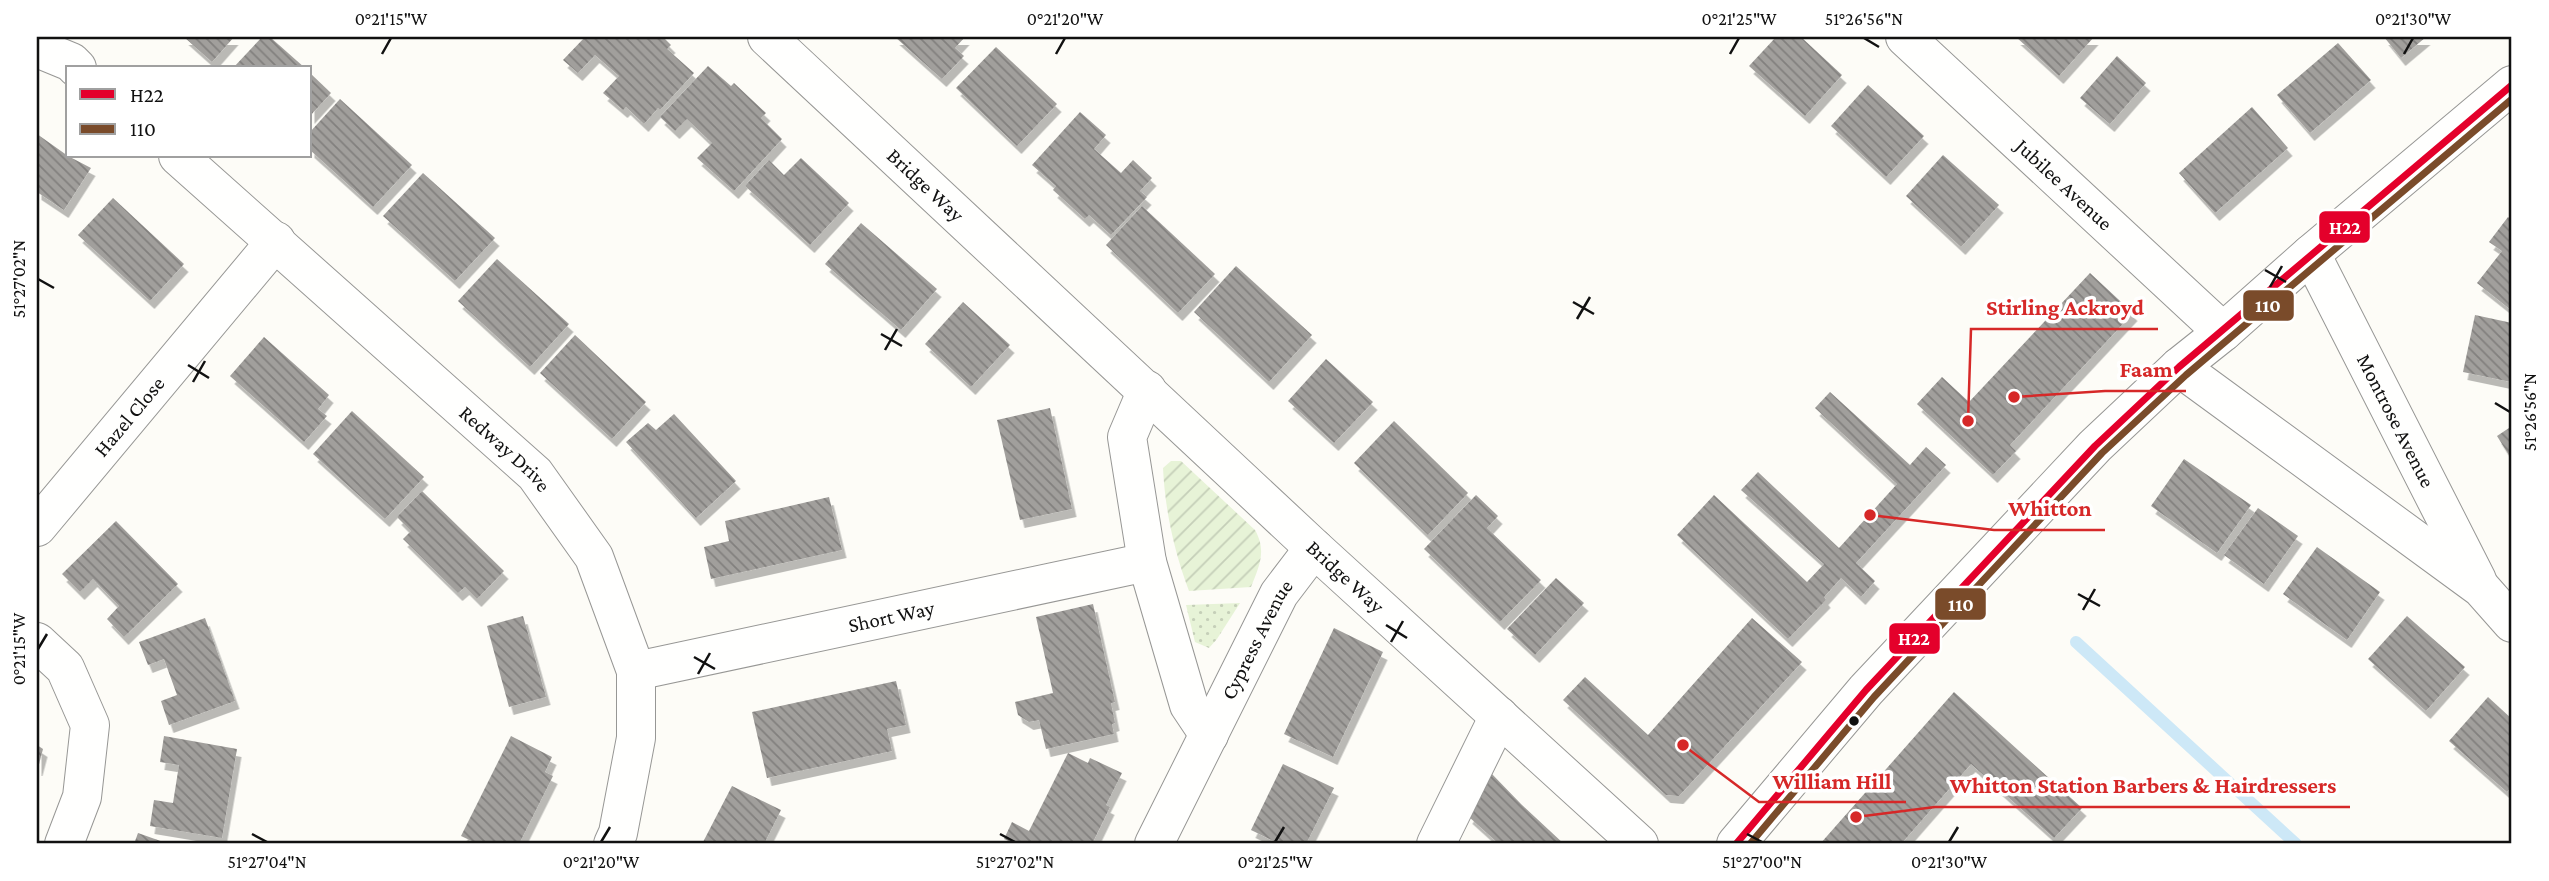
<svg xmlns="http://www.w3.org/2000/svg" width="2549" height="881" viewBox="0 0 2549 881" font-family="'Crimson Pro',serif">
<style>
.grass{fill:url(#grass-dots)}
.garden{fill:url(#garden-furrows)}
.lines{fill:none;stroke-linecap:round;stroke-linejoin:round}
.stream{stroke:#cde8f7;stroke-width:12}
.building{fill:url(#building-back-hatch);filter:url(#shadow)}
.minor-casing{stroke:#979795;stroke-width:40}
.minor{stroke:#fffffe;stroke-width:38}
.bus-1-casing{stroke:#fff;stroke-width:12}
.bus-2-casing{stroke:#fff;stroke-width:12}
.bus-1{stroke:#e4002b;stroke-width:7}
.bus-2{stroke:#7a4b2a;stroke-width:7}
.ticks{fill:none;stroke:#111;stroke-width:2.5}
.bus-dot{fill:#111;stroke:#fff;stroke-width:2.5}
.labels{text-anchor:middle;stroke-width:7;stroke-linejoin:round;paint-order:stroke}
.street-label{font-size:21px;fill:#111;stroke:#fff}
.leader{fill:none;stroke:#d62828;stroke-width:2.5}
.callout-dot{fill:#d62828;stroke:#fff;stroke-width:2.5}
.callout-label{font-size:23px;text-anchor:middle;font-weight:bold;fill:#d62828;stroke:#fff;stroke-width:7;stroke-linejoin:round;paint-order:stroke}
.line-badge{stroke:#fff;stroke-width:2.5}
.badge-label{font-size:19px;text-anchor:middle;font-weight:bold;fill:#fff}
.neatline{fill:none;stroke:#111;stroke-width:2.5}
.ticks-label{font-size:18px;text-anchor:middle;fill:#111}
</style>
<defs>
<pattern id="grass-dots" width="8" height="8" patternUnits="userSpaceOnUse" patternTransform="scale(1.75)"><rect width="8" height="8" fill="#e7f3d7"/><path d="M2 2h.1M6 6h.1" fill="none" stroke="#c5cfb8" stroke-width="1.8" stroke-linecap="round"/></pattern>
<pattern id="garden-furrows" width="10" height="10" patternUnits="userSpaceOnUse" patternTransform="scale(1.75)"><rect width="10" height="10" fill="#e7f3d7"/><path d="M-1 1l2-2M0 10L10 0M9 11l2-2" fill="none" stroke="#c5cfb8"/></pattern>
<pattern id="building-back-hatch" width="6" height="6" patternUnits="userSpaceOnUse" patternTransform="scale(1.75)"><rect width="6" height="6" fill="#a19f9c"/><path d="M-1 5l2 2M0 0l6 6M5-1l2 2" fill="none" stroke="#82807e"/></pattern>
<filter id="shadow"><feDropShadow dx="4.5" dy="8" stdDeviation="0" flood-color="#0004"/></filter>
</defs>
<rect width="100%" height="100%" fill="#fdfcf7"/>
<path class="grass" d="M 1240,603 L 1217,639 L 1209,648 L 1195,642 L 1186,605 Z"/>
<path class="garden" d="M 1171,461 L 1181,461 L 1255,530 C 1267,551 1259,567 1251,587 L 1189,591 C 1174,551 1165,510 1163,468 Z"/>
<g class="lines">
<path class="stream" d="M 2076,642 L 2296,844"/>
</g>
<g class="building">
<path d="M 184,37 L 234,37 L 212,62 Z"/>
<path d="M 262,37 L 270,37 L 305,68 L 233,68 Z"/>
<path d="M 585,37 L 663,37 L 671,45 L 667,49 L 694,73 L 660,110 L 658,108 L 644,124 L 626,107 L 623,110 L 603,93 L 619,76 L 595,55 L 578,73 L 563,60 Z"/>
<path d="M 895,37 L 965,37 L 955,48 L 964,56 L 942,79 Z"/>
<path d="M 1776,37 L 1801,37 L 1842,75 L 1805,116 L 1749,66 Z"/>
<path d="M 2016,37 L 2094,37 L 2059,76 Z"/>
<path d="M 2384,37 L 2426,37 L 2401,58 Z"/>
<path d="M 2338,43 L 2371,80 L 2310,133 L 2277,95 Z"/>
<path d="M 996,47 L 1057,104 L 1017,146 L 956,88 Z"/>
<path d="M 2117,56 L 2146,83 L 2110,124 L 2080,98 Z"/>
<path d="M 708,66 L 731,86 L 734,83 L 766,113 L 761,118 L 782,139 L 734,191 L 697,158 L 712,143 L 687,119 L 675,131 L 660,117 Z"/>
<path d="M 310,73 L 331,93 L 310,116 Z"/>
<path d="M 1868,85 L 1924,136 L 1886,177 L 1831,126 Z"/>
<path d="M 340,99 L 412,165 L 373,207 L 310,150 L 310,132 Z"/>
<path d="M 2252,107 L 2288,148 L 2215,213 L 2179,173 Z"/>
<path d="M 1080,112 L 1106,135 L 1094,149 L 1121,173 L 1133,160 L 1152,178 L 1140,191 L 1147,197 L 1111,235 L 1089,215 L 1085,219 L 1053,190 L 1056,186 L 1032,165 Z"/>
<path d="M 37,134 L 68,156 L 91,168 L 64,210 L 37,192 Z"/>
<path d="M 1943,155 L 1999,205 L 1961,247 L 1906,196 Z"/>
<path d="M 801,158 L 849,203 L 810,245 L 745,186 L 769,160 L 784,175 Z"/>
<path d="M 423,173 L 495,238 L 455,281 L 383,216 Z"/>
<path d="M 113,198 L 184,264 L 150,301 L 78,235 Z"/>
<path d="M 1142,206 L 1215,274 L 1178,313 L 1106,245 Z"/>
<path d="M 2508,217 L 2512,220 L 2511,310 L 2477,283 L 2502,251 L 2489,242 Z"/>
<path d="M 861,223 L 937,289 L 901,330 L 825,264 Z"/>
<path d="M 497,259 L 569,324 L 530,367 L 458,301 Z"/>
<path d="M 1236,266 L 1312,335 L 1269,382 L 1194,312 Z"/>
<path d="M 2090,273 L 2133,313 L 2010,445 L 2016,451 L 1993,475 L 1917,404 L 1942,377 L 1969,402 Z"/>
<path d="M 963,302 L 1010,345 L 971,387 L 925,344 Z"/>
<path d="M 2475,315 L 2512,323 L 2511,382 L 2463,372 Z"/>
<path d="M 575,335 L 646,402 L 612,439 L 540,373 Z"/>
<path d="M 264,337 L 329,395 L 318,409 L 327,416 L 304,442 L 230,376 Z"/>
<path d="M 1326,359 L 1373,402 L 1334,443 L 1288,401 Z"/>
<path d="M 1830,392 L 1910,465 L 1926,447 L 1946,465 L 1856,563 L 1875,581 L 1861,597 L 1841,578 L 1824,597 L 1826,600 L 1788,639 L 1677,535 L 1714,495 L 1807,582 L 1824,564 L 1741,490 L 1758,472 L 1839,548 L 1897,484 L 1815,408 Z"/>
<path d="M 1050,408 L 1072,509 L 1020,520 L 997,420 Z"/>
<path d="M 352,411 L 424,477 L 385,519 L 313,454 Z"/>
<path d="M 674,414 L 736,481 L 696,518 L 626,442 L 648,423 L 656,430 Z"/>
<path d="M 1394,421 L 1468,493 L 1428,535 L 1354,463 Z"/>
<path d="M 2512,426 L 2512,460 L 2497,436 Z"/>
<path d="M 2184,459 L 2251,505 L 2217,553 L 2151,506 Z"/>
<path d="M 422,491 L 504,571 L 477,599 L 465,587 L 458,593 L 403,539 L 411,531 L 397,517 Z"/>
<path d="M 1476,495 L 1498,516 L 1487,528 L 1541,580 L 1500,622 L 1424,549 Z"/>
<path d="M 829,497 L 842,550 L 711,579 L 704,547 L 729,541 L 725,521 Z"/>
<path d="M 2258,508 L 2298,536 L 2264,584 L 2224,555 Z"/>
<path d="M 116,521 L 178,584 L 124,637 L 107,619 L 119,606 L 93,579 L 80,592 L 62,574 Z"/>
<path d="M 2317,547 L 2380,592 L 2347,640 L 2283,594 Z"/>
<path d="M 1556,578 L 1584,603 L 1535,655 L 1507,629 Z"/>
<path d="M 1093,604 L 1115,702 L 1111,703 L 1115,723 L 1112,724 L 1114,734 L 1046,749 L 1039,720 L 1029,722 L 1018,715 L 1015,702 L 1053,693 L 1036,617 Z"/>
<path d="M 523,616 L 546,697 L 509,707 L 487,626 Z"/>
<path d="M 2407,616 L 2465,667 L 2426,711 L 2368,659 Z"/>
<path d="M 205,618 L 235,701 L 169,725 L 161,701 L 177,695 L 164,659 L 148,665 L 139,642 Z"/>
<path d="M 1752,618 L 1802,662 L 1679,796 L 1666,795 L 1563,700 L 1585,677 L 1648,735 Z"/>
<path d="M 1334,628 L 1383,652 L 1333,757 L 1284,734 Z"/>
<path d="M 896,681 L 906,725 L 887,729 L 892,751 L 767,778 L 752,712 Z"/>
<path d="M 1954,692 L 2082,808 L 2054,838 L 1971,764 L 1901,844 L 1820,844 Z"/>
<path d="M 2488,697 L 2512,719 L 2512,786 L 2507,792 L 2449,741 Z"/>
<path d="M 164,736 L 237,749 L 222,838 L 150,826 L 154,800 L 173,803 L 179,765 L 160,762 Z"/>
<path d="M 511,736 L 552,757 L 545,772 L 553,776 L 519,844 L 478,844 L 461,836 Z"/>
<path d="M 37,745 L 43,749 L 38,768 L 37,768 Z"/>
<path d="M 1068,753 L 1088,763 L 1090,758 L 1122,773 L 1106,805 L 1110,807 L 1092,844 L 1015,844 L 1004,839 L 1012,822 L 1029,831 Z"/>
<path d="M 1283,764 L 1334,788 L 1306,844 L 1280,844 L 1251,830 Z"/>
<path d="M 1491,773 L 1521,804 L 1564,844 L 1499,844 L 1468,816 Z"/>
<path d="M 732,786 L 781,810 L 764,844 L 702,844 Z"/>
<path d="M 138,833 L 169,844 L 134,844 Z"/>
</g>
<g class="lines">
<defs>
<g id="minor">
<path id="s1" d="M 767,37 L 1314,548 L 1639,844"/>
<path id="s2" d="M 1905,37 L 2223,332"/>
<path d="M 37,48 L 71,62 L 77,68"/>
<path id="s3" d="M 178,156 L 535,474 L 594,557 L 636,671 L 636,738 L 618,833 L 613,844"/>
<path id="s4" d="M 2311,254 L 2477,580"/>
<path d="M 2179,367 L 2481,588 L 2512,623"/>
<path d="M 1147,390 L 1127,437 L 1147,562 L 1189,705 L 1209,735"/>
<path id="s5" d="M 37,527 L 276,241"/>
<path d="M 37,642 L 65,668 L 90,725 L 82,797 L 64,844"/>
<path id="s6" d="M 636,671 L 1147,562"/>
<path id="s7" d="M 1154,844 L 1279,594 L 1314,548"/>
<path d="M 1436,844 L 1499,716"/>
<path d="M 1736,844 L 1866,690 L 2095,446 L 2179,367 L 2223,332 L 2311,254 L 2512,85"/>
</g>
</defs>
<use href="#minor" class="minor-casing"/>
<use href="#minor" class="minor"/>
<defs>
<path id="bus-1" d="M 1736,844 L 1866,690 L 2095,446 L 2179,367 L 2512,85"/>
<path id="bus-2" d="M 1750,844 L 1874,697 L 2102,453 L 2186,375 L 2512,99"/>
</defs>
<use href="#bus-1" class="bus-1-casing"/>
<use href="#bus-2" class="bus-2-casing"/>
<use href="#bus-1" class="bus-1"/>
<use href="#bus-2" class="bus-2"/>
</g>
<path class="ticks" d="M 1864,38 L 1879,47M 382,54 L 391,38M 1056,54 L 1065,38M 1730,54 L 1739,38M 2404,54 L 2413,38M 2265,270 L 2286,282M 38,279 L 54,288M 2270,287 L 2282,266M 1573,302 L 1594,314M 1577,319 L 1590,297M 881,334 L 902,346M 885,350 L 897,329M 188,365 L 209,378M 193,382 L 205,361M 2495,403 L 2510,412M 2078,594 L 2100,606M 2083,610 L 2095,589M 1386,625 L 1407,638M 1391,642 L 1403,621M 38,649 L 47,634M 694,657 L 715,669M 698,674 L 710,653M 252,834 L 267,842M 1000,834 L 1015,842M 1747,834 L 1762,842M 601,842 L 610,827M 1275,842 L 1284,827M 1949,842 L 1958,827"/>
<circle class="bus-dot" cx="1854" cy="721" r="6"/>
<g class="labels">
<g class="street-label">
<text dy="7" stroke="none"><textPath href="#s2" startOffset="217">Jubilee Avenue</textPath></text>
<text dy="7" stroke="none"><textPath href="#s1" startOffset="217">Bridge Way</textPath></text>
<text dy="7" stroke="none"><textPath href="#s5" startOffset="144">Hazel Close</textPath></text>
<text dy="7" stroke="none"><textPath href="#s4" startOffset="187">Montrose Avenue</textPath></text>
<text dy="7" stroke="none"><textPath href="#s3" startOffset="439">Redway Drive</textPath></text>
<text dy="7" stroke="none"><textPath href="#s1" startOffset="791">Bridge Way</textPath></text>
<text dy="7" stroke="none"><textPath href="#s6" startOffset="261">Short Way</textPath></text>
<text dy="7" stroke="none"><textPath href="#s7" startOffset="229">Cypress Avenue</textPath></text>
</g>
</g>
<path class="leader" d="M1968 421L1971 329H2158M2014 397L2105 391H2186M1870 515L1994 530H2105M1683 745L1759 802H1906M1856 817L1935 807H2350"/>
<g class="callout-dot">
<circle cx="1968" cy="421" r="7"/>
<circle cx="2014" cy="397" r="7"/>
<circle cx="1870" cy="515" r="7"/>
<circle cx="1683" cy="745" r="7"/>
<circle cx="1856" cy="817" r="7"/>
</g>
<g class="callout-label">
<text x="2065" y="315">Stirling Ackroyd</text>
<text x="2146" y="377">Faam</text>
<text x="2050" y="516">Whitton</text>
<text x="1832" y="789">William Hill</text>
<text x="2143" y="793">Whitton Station Barbers &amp; Hairdressers</text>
</g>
<g class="line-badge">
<rect x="2318" y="210" width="53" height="34" rx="7" fill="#e4002b"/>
<rect x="2242" y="289" width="53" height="33" rx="7" fill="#7a4b2a"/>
<rect x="1934" y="587" width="53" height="34" rx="7" fill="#7a4b2a"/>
<rect x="1888" y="622" width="53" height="33" rx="7" fill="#e4002b"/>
</g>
<g class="badge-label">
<text x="2345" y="234">H22</text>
<text x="2268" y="312">110</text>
<text x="1961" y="611">110</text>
<text x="1914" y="645">H22</text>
</g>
<rect width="2549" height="881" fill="none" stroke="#ffffff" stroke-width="77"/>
<rect x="66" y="66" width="245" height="91" fill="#ffffff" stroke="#a0a0a0" stroke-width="2"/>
<rect x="80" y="89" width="35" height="10" fill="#e4002b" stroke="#a0a0a0" stroke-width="2"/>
<text x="130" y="102" font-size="21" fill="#111111">H22</text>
<rect x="80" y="124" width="35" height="10" fill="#7a4b2a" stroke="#a0a0a0" stroke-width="2"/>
<text x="130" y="136" font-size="21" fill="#111111">110</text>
<rect x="38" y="38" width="2472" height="804" class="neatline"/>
<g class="ticks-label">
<text x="391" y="25">0°21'15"W</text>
<text x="1065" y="25">0°21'20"W</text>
<text x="1739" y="25">0°21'25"W</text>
<text x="1864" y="25">51°26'56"N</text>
<text x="2413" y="25">0°21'30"W</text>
<text transform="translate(19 279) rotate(-90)" y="6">51°27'02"N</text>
<text transform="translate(2530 412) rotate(-90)" y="6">51°26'56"N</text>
<text transform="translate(19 649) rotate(-90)" y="6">0°21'15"W</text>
<text x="267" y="868">51°27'04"N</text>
<text x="601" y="868">0°21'20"W</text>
<text x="1015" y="868">51°27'02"N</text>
<text x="1275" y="868">0°21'25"W</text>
<text x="1762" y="868">51°27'00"N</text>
<text x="1949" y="868">0°21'30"W</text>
</g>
</svg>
